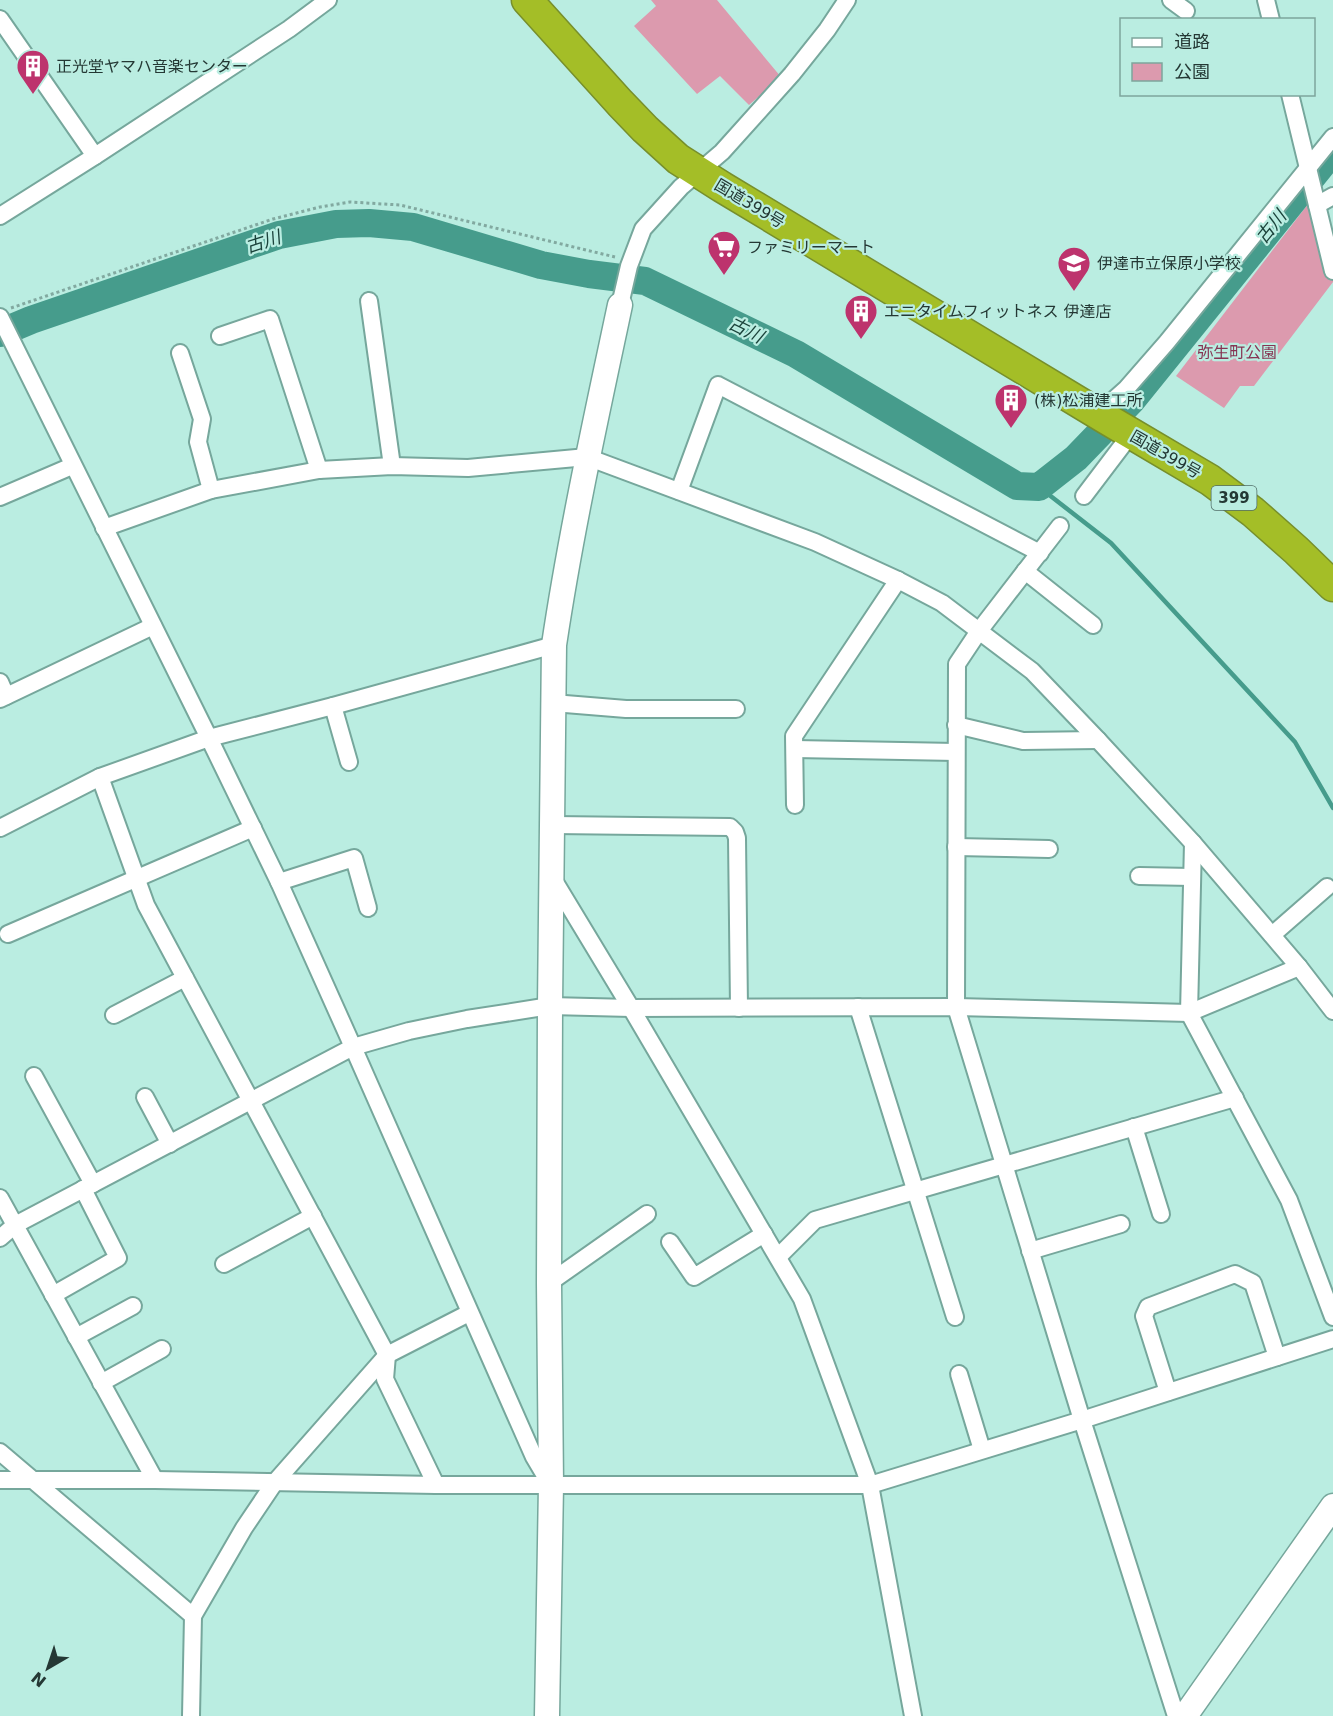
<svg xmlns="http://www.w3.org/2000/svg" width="1333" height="1716" viewBox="0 0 1333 1716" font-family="'DejaVu Sans','Noto Sans JP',sans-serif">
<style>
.green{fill:#dc9aae}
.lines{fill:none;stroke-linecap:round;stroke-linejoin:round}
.stream{stroke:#469c8c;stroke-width:4.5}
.river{stroke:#469c8c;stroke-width:28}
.street-casing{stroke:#76a79c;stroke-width:20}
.secondary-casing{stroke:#76a79c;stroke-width:27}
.highway-casing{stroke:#778f2c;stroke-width:33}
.path{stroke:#82a9a0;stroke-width:3;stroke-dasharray:3 3;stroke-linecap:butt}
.street{stroke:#fff;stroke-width:16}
.secondary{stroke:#fff;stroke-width:24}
.highway{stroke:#a4be27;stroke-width:30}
.labels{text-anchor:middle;stroke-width:4.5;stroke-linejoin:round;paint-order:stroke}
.shield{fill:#baede1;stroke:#516e68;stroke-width:1.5}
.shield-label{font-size:15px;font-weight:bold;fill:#243834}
.poi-label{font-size:16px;fill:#243834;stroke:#baede1;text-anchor:start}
.street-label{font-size:16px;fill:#243834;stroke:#baede1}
.park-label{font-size:16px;fill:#863453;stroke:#baede1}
.water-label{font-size:18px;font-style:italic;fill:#1b433b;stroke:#baede1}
</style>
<rect width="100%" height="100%" fill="#baede1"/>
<g class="green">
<path d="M 651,0 L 717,0 L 781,77 L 749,105 L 720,76 L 697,94 L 634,26 L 656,6 Z"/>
<path d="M 1315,195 L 1333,271 L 1333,282 L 1254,386 L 1240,386 L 1224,408 L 1176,376 Z"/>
</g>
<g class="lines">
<path class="stream" d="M 1039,487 L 1111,543 L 1295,742 L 1333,808"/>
<path class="river" d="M 0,333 L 31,320 L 279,235 L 336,224 L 369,223 L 413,227 L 541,265 L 589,274 L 645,281 L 796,354 L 1017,486 L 1039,487 L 1076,458 L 1132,400 L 1333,151"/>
<defs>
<g id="street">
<path d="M 1171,0 L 1186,11"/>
<path d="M 1266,0 L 1271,20"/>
<path d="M 0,19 L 95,156"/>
<path d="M 1290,94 L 1333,271"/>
<path d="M 1317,205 L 1333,196"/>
<path d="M 0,216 L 95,156 L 289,29 L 328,0"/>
<path d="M 369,301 L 392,466"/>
<path d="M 620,305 L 629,266 L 643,229 L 681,187 L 722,152 L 792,74 L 827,30 L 847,0"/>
<path d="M 0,317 L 209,738 L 279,882 L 353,1047 L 534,1457 L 550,1484"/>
<path d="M 220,336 L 270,319 L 319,470"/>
<path d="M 1098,414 L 1126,389 L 1167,342 L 1333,137"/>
<path d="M 211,490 L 319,470 L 392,466 L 468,468 L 587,457 L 815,542 L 898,580 L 942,603 L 1032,671 L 1098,740 L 1193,843 L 1299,967 L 1333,1011"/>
<path d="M 679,491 L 718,385 L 1040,553"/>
<path d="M 1084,496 L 1131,434"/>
<path d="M 0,497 L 72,466"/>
<path d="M 1060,526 L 979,631 L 957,664 L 956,1007 L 1082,1420 L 1176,1716"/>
<path d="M 104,528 L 211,490 L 198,442 L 202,419 L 180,353"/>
<path d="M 1025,571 L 1093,625"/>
<path d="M 0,682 L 6,696"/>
<path d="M 0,699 L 153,626"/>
<path d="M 553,703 L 626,709 L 736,709"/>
<path d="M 333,706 L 349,762"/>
<path d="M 956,725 L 1023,741 L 1098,740"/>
<path d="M 795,749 L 956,752"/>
<path d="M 100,777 L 146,905 L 387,1355 L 385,1379 L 436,1485"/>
<path d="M 795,805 L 794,736 L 898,580"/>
<path d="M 553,825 L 730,827 L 735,832 L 737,838 L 739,1008"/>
<path d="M 0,828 L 100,777 L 209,738 L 333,706 L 554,645"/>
<path d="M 1193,843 L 1189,1013 L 1289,1200 L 1333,1317"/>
<path d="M 956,847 L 1049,849"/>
<path d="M 1139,876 L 1192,877"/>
<path d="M 553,879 L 631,1008 L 802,1299 L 870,1485 L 913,1716"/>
<path d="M 279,882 L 354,858 L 368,908"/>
<path d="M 8,934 L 253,828"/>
<path d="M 1272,935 L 1327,887"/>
<path d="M 858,1007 L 955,1317"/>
<path d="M 114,1015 L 185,978"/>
<path d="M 34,1076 L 93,1184"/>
<path d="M 145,1097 L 170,1144"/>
<path d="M 1134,1127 L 1161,1214"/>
<path d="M 0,1198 L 155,1480"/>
<path d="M 0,1238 L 15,1225 L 353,1047 L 409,1031 L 467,1019 L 550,1006 L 631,1008 L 956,1007 L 1189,1013 L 1299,967"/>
<path d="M 670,1242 L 694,1277 L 764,1234"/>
<path d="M 1030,1251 L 1121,1224"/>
<path d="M 778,1257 L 815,1220 L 1235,1098"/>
<path d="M 224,1264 L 313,1216"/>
<path d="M 549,1283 L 647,1214"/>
<path d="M 53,1295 L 118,1258 L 83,1189"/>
<path d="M 76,1337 L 133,1306"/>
<path d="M 959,1374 L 982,1450"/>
<path d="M 101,1383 L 162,1349"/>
<path d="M 1168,1392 L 1144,1316 L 1148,1307 L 1235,1274 L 1253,1283 L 1277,1357"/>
<path d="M 0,1452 L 193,1616 L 191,1716"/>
<path d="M 0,1480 L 155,1480 L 436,1485 L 870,1485 L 1082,1420 L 1333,1339"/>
<path d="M 193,1616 L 244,1528 L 275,1482 L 387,1355 L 469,1313"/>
</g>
<g id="secondary">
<path d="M 547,1716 L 551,1485 L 549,1283 L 550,1006 L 554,645 C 571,531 596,418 620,305"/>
<path d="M 1185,1716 L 1333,1506"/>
</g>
<path id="highway" d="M 527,0 L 620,103 L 645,129 L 678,159 L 722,187 L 1105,418 L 1210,480 L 1253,512 L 1296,550 L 1333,586"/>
</defs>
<use href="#street" class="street-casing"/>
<use href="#secondary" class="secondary-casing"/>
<use href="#highway" class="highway-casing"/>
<path class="path" d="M 11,308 L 273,219 L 320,207 L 350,202 L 400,205 L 615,257"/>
<use href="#street" class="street"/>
<use href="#secondary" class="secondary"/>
<use href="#highway" class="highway"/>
</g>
<defs>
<symbol id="building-pin" viewBox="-11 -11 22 30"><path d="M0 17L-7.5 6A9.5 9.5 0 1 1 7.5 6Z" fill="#bd336d" stroke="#baede1"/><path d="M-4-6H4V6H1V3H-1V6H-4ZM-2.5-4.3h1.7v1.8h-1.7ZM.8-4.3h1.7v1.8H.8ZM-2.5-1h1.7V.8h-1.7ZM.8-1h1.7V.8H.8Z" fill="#fff"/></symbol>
<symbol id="supermarket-pin" viewBox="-11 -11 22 30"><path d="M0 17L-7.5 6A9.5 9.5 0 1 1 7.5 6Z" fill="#bd336d" stroke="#baede1"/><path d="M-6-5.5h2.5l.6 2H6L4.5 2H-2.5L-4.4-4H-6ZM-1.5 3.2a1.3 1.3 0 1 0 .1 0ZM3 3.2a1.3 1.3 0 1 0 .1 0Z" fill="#fff"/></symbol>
<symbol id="school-pin" viewBox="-11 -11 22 30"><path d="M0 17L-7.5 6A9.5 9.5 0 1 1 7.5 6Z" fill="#bd336d" stroke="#baede1"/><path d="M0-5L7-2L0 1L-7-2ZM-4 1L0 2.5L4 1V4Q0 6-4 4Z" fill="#fff"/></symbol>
</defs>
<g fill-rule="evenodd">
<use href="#building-pin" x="14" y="47" width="38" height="52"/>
<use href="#supermarket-pin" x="705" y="228" width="38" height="52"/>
<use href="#school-pin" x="1055" y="244" width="38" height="52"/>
<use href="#building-pin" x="842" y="292" width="38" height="52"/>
<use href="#building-pin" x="992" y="381" width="38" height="52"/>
</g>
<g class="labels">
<rect class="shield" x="1211.5" y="486" width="45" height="24" rx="4.5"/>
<g class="shield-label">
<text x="1234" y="503">399</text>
</g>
<g class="poi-label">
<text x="56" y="72">正光堂ヤマハ音楽センター</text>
<text x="747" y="253">ファミリーマート</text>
<text x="1097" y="269">伊達市立保原小学校</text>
<text x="884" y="317">エニタイムフィットネス 伊達店</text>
<text x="1034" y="406">(株)松浦建工所</text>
</g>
<g class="street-label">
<text transform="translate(750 203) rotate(31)" y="6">国道399号</text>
<text transform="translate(1166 454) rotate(30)" y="6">国道399号</text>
</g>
<g class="park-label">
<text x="1237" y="358">弥生町公園</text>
</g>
<g class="water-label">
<text transform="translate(1271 227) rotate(-51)" y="6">古川</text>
<text transform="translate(263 242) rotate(-18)" y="6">古川</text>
<text transform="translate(746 330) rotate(26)" y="6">古川</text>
</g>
</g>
<rect x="1120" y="18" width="195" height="78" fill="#baede1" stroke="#7ea59c" stroke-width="1.5"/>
<rect x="1132" y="38" width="30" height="9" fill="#ffffff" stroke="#7ea59c" stroke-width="1.5"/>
<text x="1174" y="48" font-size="18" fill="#243834">道路</text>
<rect x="1132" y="63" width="30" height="18" fill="#dc9aae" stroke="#7ea59c" stroke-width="1.5"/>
<text x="1174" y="78" font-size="18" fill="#243834">公園</text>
<g transform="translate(48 1668) rotate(219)" stroke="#baede1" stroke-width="4.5" paint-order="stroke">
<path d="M0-4.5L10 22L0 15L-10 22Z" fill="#243834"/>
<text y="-9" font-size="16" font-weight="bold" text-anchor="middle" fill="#243834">N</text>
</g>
</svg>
